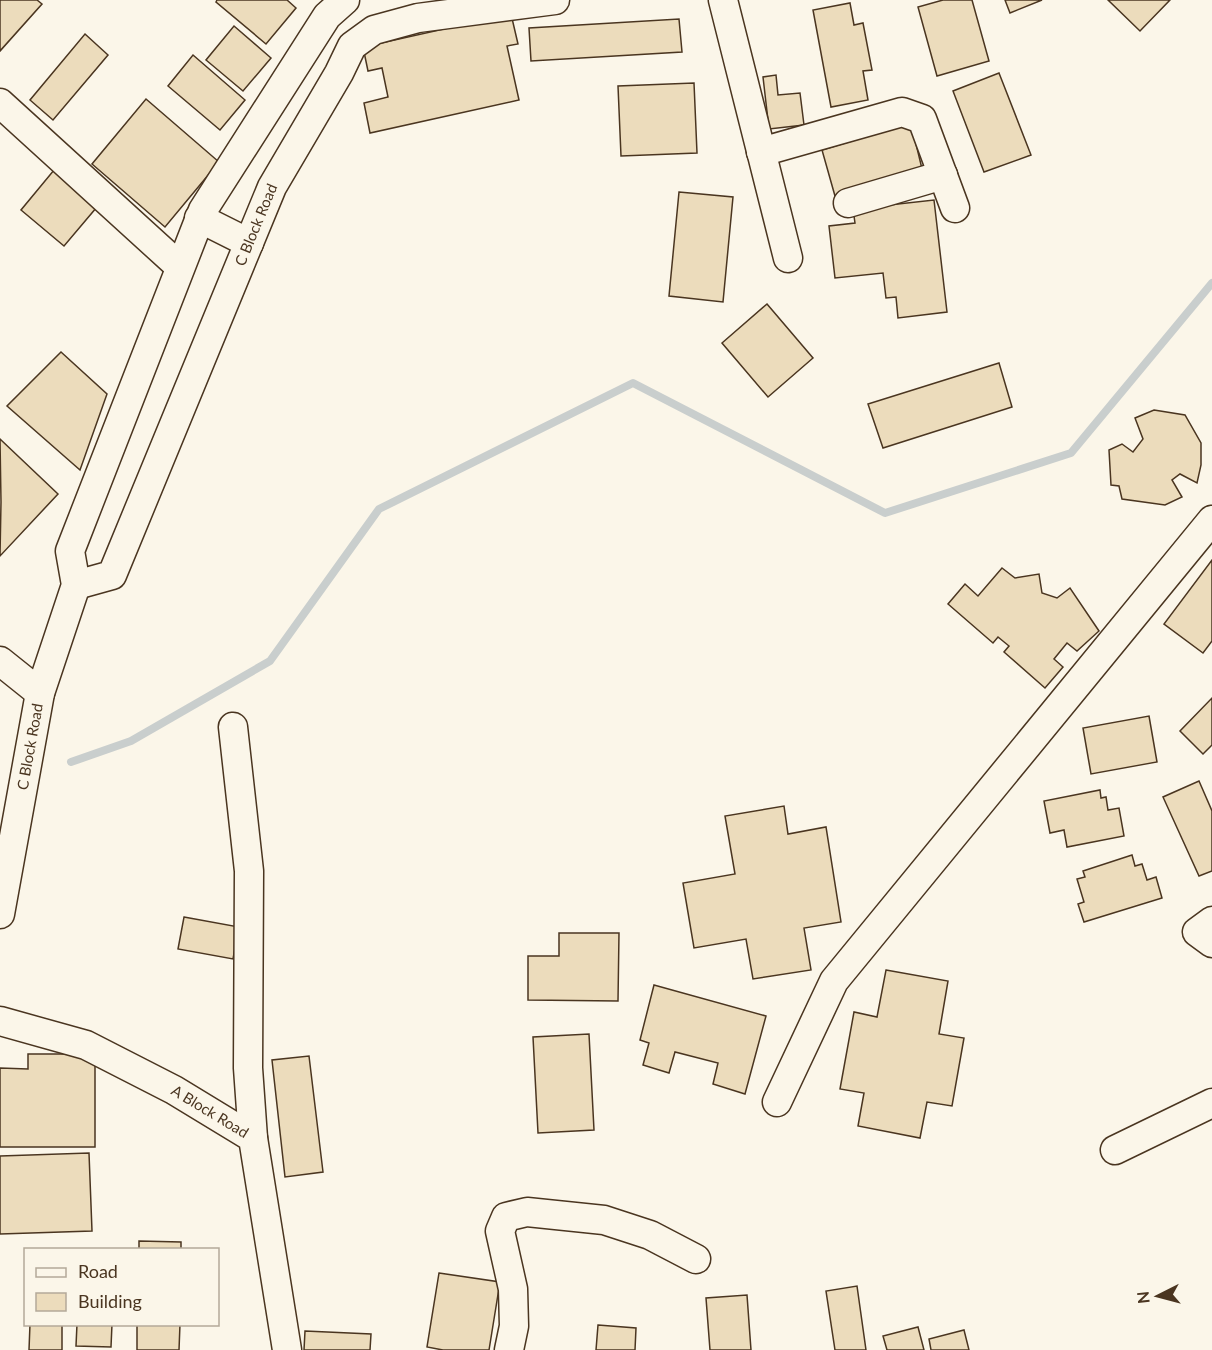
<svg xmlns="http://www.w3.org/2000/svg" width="1212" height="1350" viewBox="0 0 1212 1350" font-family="Lato,sans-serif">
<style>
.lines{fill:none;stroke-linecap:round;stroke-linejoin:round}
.stream{stroke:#c9cecd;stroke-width:8}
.building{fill:#ecdcbc;stroke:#4a3520;stroke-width:1.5}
.minor-casing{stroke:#4a3520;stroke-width:31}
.minor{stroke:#fbf6e9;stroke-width:28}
.labels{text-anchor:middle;stroke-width:4.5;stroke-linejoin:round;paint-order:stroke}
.street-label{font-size:15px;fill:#4a3520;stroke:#fbf6e9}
</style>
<rect width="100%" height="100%" fill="#fbf6e9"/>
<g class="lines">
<path class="stream" d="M 71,762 L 131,741 L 270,661 L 379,509 L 633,383 L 885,513 L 1071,453 L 1212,283"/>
</g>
<g class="building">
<path d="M 0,0 L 37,0 L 42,4 L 0,51 Z"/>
<path d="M 217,0 L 287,0 L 296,8 L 266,44 L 216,2 Z"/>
<path d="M 943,0 L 972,0 L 989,61 L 937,76 L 918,7 Z"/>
<path d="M 1005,0 L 1042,0 L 1010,13 Z"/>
<path d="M 1108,0 L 1170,0 L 1140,31 Z"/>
<path d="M 850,3 L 854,25 L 863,23 L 872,70 L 863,71 L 868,100 L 831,107 L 813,10 Z"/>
<path d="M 511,14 L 518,44 L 507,46 L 519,100 L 370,133 L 364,103 L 388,97 L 382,68 L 368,71 L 363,47 Z"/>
<path d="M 679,19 L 682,52 L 531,61 L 529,28 Z"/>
<path d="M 234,26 L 271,58 L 243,91 L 206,60 Z"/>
<path d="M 85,34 L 108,55 L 53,120 L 30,100 Z"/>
<path d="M 193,55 L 245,100 L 220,130 L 168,86 Z"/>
<path d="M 999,73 L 1031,155 L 984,172 L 953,91 Z"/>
<path d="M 776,75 L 778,95 L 800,93 L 804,125 L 769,129 L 763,77 Z"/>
<path d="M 694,83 L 697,153 L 621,156 L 618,86 Z"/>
<path d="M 146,99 L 219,162 L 165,227 L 92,164 Z"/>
<path d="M 911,123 L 923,173 L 835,196 L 822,150 Z"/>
<path d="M 59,164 L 102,201 L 64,246 L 21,210 Z"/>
<path d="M 679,192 L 733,197 L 723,302 L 669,296 Z"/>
<path d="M 934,200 L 947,312 L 898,318 L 896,297 L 886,298 L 883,273 L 835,278 L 829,226 L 855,223 L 853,209 Z"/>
<path d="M 767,304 L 813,358 L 768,397 L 722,343 Z"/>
<path d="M 61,352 L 107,394 L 80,470 L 7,406 Z"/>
<path d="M 999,363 L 1012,407 L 883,448 L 868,404 Z"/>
<path d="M 1154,410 L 1185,415 L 1201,443 L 1201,465 L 1197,483 L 1180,474 L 1172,480 L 1182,497 L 1165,505 L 1122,499 L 1119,486 L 1111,485 L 1109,450 L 1122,444 L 1133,452 L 1143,439 L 1135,418 Z"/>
<path d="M 0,439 L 58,494 L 0,556 L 1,502 Z"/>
<path d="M 1212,560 L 1212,641 L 1203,653 L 1164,624 Z"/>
<path d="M 1002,568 L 1015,578 L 1039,574 L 1042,593 L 1057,598 L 1070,588 L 1099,631 L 1077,651 L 1067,643 L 1054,659 L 1063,667 L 1045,688 L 1004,652 L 1009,646 L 998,637 L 993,643 L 948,604 L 965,584 L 978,596 Z"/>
<path d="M 1212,698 L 1212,745 L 1203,754 L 1180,731 Z"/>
<path d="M 1149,716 L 1157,762 L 1091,774 L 1083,728 Z"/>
<path d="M 1199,781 L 1212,811 L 1212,871 L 1199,876 L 1163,797 Z"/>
<path d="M 1100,790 L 1101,798 L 1106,797 L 1108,810 L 1119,808 L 1124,836 L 1067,847 L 1064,830 L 1050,833 L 1044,801 Z"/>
<path d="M 784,806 L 788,834 L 826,827 L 841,922 L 804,928 L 811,970 L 753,979 L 746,939 L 694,948 L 683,883 L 735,874 L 725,816 Z"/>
<path d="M 1132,855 L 1135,866 L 1142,864 L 1147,880 L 1156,877 L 1162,898 L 1084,922 L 1078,904 L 1084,902 L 1077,879 L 1085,877 L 1083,871 Z"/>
<path d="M 184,917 L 239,927 L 233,959 L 178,949 Z"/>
<path d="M 559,933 L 619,933 L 618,1001 L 528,1000 L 528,956 L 559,956 Z"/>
<path d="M 886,970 L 948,981 L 939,1034 L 964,1038 L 952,1106 L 927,1102 L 920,1138 L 858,1126 L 864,1093 L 840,1089 L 854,1012 L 877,1017 Z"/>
<path d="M 654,985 L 766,1016 L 745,1094 L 713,1084 L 718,1063 L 675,1052 L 669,1073 L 643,1065 L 649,1043 L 640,1040 Z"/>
<path d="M 589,1034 L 594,1130 L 538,1133 L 533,1037 Z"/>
<path d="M 28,1054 L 95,1054 L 95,1147 L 0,1147 L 0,1068 L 28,1069 Z"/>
<path d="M 309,1056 L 323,1172 L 285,1177 L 272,1060 Z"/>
<path d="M 89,1153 L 92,1231 L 0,1234 L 0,1156 Z"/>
<path d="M 139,1241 L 181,1242 L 181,1250 L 139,1250 Z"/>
<path d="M 439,1273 L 500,1282 L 489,1350 L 443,1350 L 427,1347 Z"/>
<path d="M 857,1286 L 866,1350 L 835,1350 L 826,1291 Z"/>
<path d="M 747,1295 L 751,1350 L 710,1350 L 706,1298 Z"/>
<path d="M 30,1324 L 62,1324 L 62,1350 L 29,1350 Z"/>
<path d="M 77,1324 L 112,1324 L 111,1347 L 76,1346 Z"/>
<path d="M 137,1324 L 180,1324 L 179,1350 L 137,1350 Z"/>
<path d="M 598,1325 L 636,1328 L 635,1350 L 596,1350 Z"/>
<path d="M 918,1327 L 924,1350 L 887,1350 L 883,1336 Z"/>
<path d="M 964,1330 L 969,1350 L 931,1350 L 929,1339 Z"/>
<path d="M 305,1331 L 371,1334 L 370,1350 L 304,1350 Z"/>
</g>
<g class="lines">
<defs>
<g id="minor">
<path d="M 723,0 L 788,258"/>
<path d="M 0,103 L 180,267"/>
<path d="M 761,152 L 902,112 L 922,119 L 955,208"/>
<path d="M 848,203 L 943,175"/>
<path d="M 199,218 L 249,243"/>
<path id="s1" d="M 76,585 L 112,575 L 272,187 L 339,73 L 352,46 L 374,30 L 418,18 L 555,0"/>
<path d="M 0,661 L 40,693"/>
<path d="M 233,727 L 249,871 L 248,1068 L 253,1138"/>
<path id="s2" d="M 0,914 L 40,693 L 76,585 L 70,551 L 203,210 L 327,16 L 345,0"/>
<path d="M 1212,921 L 1197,932 L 1212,943"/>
<path id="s3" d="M 0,1021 L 86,1045 L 174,1090 L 253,1138 L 287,1350"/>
<path d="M 777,1102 L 834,981 L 1212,520"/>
<path d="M 1115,1150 L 1212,1103"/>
<path d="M 509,1350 L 514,1326 L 513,1289 L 500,1231 L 506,1217 L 527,1212 L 604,1220 L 650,1235 L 696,1259"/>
</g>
</defs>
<use href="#minor" class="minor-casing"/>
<use href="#minor" class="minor"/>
</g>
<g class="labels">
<g class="street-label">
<text dy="5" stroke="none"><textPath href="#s1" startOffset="416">C Block Road</textPath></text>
<text dy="5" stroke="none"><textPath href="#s2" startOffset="170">C Block Road</textPath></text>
<text dy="5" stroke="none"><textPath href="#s3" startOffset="230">A Block Road</textPath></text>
</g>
</g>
<rect x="24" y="1248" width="195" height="78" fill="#fbf6e9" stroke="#b4a999" stroke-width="1.5"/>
<rect x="36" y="1268" width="30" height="9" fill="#fbf6e9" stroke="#b4a999" stroke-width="1.5"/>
<text x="78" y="1278" font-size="18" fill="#4a3520">Road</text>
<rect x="36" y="1293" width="30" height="18" fill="#ecdcbc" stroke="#b4a999" stroke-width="1.5"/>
<text x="78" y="1308" font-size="18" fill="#4a3520">Building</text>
<g transform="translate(1158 1296) rotate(264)" stroke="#fbf6e9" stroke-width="4.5" paint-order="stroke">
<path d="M0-4.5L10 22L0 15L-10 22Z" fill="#4a3520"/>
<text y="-9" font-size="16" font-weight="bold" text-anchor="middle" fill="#4a3520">N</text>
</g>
</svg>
